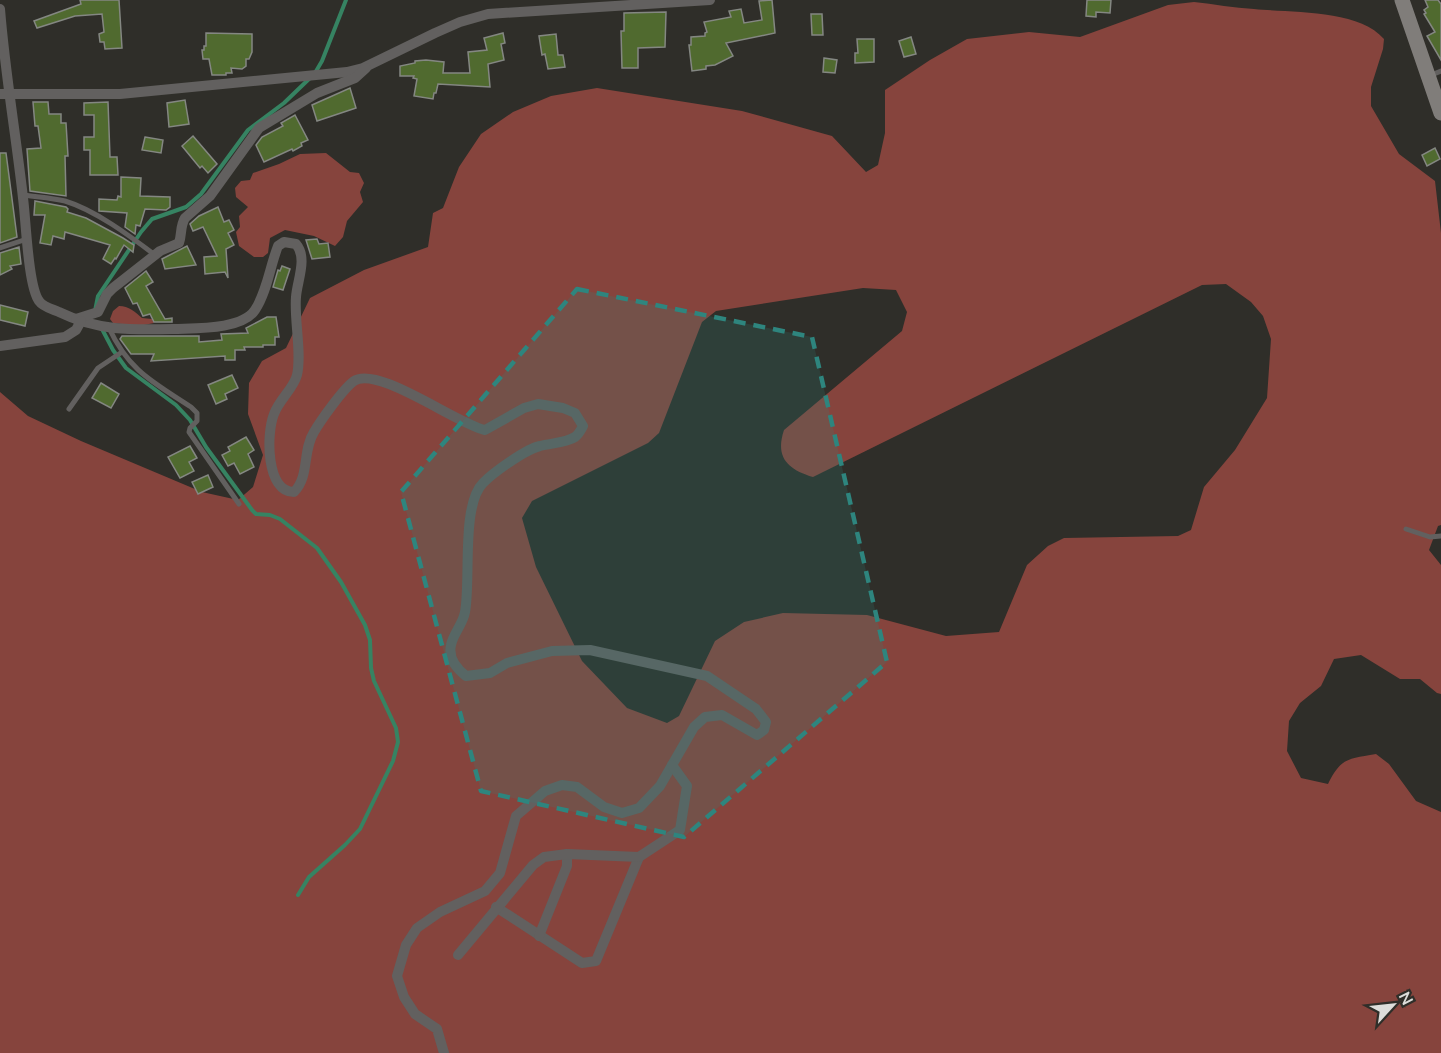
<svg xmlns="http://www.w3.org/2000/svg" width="1441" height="1053" viewBox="0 0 1441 1053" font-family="Mulish,sans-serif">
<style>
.forest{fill:#86443d;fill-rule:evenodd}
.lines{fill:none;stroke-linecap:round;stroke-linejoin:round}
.stream{stroke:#368362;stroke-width:4}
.building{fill:#506a2f;stroke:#848782;stroke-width:1.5}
.lane{stroke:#62605f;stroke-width:5}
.street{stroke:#62605f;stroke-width:10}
.secondary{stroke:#807d7a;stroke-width:15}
.marked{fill:#2e857e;fill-opacity:0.2;stroke:#2e857e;stroke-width:4.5;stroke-dasharray:12 8;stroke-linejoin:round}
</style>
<rect width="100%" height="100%" fill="#2f2e29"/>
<g class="forest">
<path d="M 1194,2 C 1214,4 1234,8 1254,9 C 1292,13 1358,9 1384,39 L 1383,49 L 1371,87 L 1371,106 L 1399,154 L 1435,181 L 1441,233 L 1441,525 L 1438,526 L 1429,550 L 1441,565 L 1441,694 L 1437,693 L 1420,679 L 1400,679 L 1361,655 L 1334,659 L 1321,686 L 1300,703 L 1289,721 L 1287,751 L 1301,778 L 1328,784 C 1341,757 1349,759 1376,754 L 1389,764 L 1416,801 L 1441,812 L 1441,1053 L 0,1053 L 0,392 L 28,416 L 81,441 L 202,492 L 238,500 L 253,487 L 263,455 L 248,414 L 249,383 L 262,361 L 286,348 L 310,298 L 364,270 L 428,247 L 433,213 L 443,208 L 459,167 L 481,134 L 513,112 L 551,96 L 597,88 L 742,111 L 832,136 L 866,172 L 878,165 L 885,133 L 885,90 L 930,60 L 967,39 L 1029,32 L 1080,37 L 1168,5 ZM 1226,284 L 1251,302 L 1263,316 L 1271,339 L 1267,398 L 1235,450 L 1204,487 L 1191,530 L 1178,536 L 1064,538 L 1048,546 L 1027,565 L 999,632 L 946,636 L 867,615 L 783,613 L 744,622 L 715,641 L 679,716 L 667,723 L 627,708 L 582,661 L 536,567 L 522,518 L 532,501 L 648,443 L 659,433 L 702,322 L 716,311 L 863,288 L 896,290 L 907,312 L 902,331 L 784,430 C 775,457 787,469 813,477 L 1202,285 Z"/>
<path d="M 326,153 L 350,172 L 359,173 L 364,183 L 360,192 L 363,202 L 347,221 L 343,237 L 335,246 L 314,236 L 285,230 L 270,238 L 268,253 L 263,257 L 254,257 L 239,246 L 236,232 L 240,227 L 239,216 L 248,207 L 236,197 L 235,188 L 241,181 L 250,180 L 253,173 L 279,164 L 300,154 Z"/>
<path d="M 119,306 C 129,306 135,312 142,318 L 152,319 L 154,323 L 139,326 L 113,323 L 110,319 L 113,311 Z"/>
</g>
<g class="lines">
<g class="stream">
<path d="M 315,73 L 322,61 L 346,0"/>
<path d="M 95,311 L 98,296 L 141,232 L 152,219 L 186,207 L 201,194 L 248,130 L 284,103 L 310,78"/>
<path d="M 102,329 L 113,350 L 126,368 L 176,405 L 190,420 L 206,447 L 252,510 L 256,514 L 270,515 L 280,519 L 317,548 L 341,582 L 365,625 L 370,640 L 371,668 L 374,681 L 396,728 L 398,742 L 393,761 L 360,829 L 345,845 L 309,877 L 298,895"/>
</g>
</g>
<g class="building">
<path d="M 80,0 L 119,0 L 122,48 L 105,49 L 104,42 L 100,42 L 99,34 L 104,32 L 102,14 L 75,16 L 37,28 L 34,21 L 81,4 Z"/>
<path d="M 772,0 L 775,33 L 726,43 L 733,56 L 715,65 L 706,66 L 706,69 L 692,71 L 689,45 L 691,45 L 691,37 L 705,36 L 705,33 L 707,32 L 704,22 L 731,17 L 729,11 L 741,9 L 744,23 L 762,20 L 759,1 Z"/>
<path d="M 1087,0 L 1111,0 L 1110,13 L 1096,12 L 1096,17 L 1086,16 Z"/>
<path d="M 1425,0 L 1438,0 L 1441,4 L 1441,60 L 1427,36 L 1435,32 L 1424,14 L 1426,13 L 1424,10 L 1428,7 Z"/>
<path d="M 666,12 L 665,47 L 638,48 L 638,68 L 622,68 L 621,31 L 624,31 L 624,13 Z"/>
<path d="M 811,14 L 822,14 L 823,35 L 812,35 Z"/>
<path d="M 206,33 L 252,34 L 252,52 L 249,59 L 246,59 L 246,66 L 242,69 L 231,68 L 232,73 L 226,73 L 226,75 L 212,75 L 209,59 L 203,59 L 202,50 L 204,50 L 204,46 L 206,46 Z"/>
<path d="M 503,33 L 505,43 L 501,44 L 504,60 L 488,64 L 490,87 L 438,84 L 436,93 L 434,93 L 433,99 L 414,96 L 417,79 L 413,78 L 414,76 L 400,76 L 400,66 L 415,63 L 415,61 L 426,60 L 444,62 L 443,73 L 470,73 L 468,52 L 487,50 L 484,38 Z"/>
<path d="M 556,34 L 558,55 L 563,55 L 565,67 L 548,69 L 545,54 L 542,55 L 539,36 Z"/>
<path d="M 911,37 L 916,54 L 904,57 L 899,41 Z"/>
<path d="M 857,39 L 874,39 L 874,62 L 855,63 L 855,53 L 858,53 Z"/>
<path d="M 824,58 L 837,60 L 835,73 L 823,72 Z"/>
<path d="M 350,88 L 356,108 L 317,121 L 312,105 Z"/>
<path d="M 185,100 L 189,124 L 169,127 L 167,103 Z"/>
<path d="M 33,102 L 48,102 L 49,114 L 61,114 L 61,123 L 66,123 L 68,156 L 65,156 L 66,196 L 30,191 L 27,149 L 41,148 L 38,126 L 35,126 Z"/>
<path d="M 108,102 L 110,157 L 117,157 L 118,175 L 90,175 L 90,150 L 84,150 L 84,137 L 94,137 L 94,115 L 84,115 L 84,103 Z"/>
<path d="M 295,115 L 308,140 L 301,143 L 302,146 L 293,151 L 292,149 L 264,162 L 256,145 L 262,137 L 283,126 L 281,123 Z"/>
<path d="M 193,136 L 217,164 L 208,173 L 202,166 L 200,168 L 182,146 Z"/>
<path d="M 145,137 L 163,140 L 161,153 L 142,150 Z"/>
<path d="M 1435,148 L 1440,159 L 1427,166 L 1422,155 Z"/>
<path d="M 0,153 L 6,153 L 17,237 L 0,243 Z"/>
<path d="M 121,177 L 141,178 L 140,196 L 170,197 L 170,207 L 166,210 L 145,209 L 140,226 L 136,225 L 135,234 L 125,227 L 127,213 L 99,211 L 99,199 L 117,200 L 118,196 L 121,197 Z"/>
<path d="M 35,201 L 66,207 L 68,209 L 67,212 L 86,218 L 123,238 L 134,245 L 133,252 L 124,245 L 116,259 L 115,258 L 111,264 L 103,259 L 110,245 L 65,232 L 64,239 L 53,236 L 51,245 L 40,243 L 45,215 L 34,215 Z"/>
<path d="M 218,207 L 224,222 L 229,220 L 234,230 L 228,233 L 234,245 L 226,249 L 228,278 L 225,272 L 205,274 L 204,257 L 217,256 L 203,227 L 193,231 L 190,224 L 199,216 Z"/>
<path d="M 317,239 L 319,244 L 328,243 L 330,257 L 312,259 L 306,240 Z"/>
<path d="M 187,246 L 196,265 L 165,269 L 162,259 Z"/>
<path d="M 19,247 L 21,264 L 10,266 L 12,269 L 0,275 L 0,253 Z"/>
<path d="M 282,266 L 290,269 L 283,290 L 273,287 L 278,270 L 280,271 Z"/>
<path d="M 146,271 L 153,282 L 146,286 L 165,319 L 172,318 L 172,322 L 154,322 L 150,314 L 143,316 L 137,303 L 133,304 L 125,288 Z"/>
<path d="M 0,305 L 28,312 L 25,326 L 0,320 Z"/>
<path d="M 267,317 L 276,317 L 279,337 L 275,337 L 275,345 L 263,345 L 263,347 L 244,347 L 245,350 L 235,350 L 235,360 L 225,360 L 225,356 L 151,361 L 154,354 L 131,354 L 120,339 L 122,336 L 199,336 L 199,342 L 222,340 L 221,334 L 248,333 L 246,328 Z"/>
<path d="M 232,375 L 238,388 L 225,394 L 227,399 L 216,404 L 208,385 Z"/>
<path d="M 101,383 L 119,394 L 111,408 L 92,398 Z"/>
<path d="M 246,437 L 254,450 L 248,454 L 254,467 L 240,474 L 234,463 L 228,466 L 222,455 L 230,451 L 228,447 Z"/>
<path d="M 190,446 L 197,458 L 189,462 L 194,471 L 180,478 L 168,457 Z"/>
<path d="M 208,475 L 213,487 L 198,494 L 192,482 Z"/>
</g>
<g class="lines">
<g class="lane">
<path d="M 1429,76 L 1441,71"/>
<path d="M 23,195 C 37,197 52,198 65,201 C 95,210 130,236 155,255"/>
<path d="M 0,248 L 27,239"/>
<path d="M 109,328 C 129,371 153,382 191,407 L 197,413 L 197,421 L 190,428 L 189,432 L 239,504"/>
<path d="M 69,409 L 98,368 L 122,352"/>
<path d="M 1406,529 L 1430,537 L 1441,536"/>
</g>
<g class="street">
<path d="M 0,9 C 5,73 16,135 23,198 C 26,220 28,286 39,301 C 43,307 52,309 59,312 C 98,331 131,330 174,329 C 195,328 242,330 255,310 C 267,292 270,266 278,246 L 284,242 L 296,244 C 308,258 297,281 296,297 C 294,320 302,353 297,375 C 294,388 279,400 274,414 C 266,434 266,492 294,492 C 310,476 302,451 314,432 C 321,420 343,389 354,381 C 377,365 457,424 485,430 L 524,408 L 538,404 L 563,408 L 575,413 L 583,426 C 581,430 579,434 575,437 C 566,443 551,443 540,446 C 526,449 494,472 483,483 C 461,505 471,581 465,612 C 463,624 453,634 451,645 C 448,658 457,669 466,676 L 490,673 L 507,663 L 552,651 L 590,650 L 707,676 L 756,709 L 766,722 L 764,730 L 757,735 L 722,715 L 705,717 L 694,727 L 660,786 L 639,808 L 622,813 L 604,807 L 577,787 L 562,785 L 545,791 L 516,816 L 500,873 L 485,891 L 440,912 L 417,928 L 406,945 L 397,976 L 404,997 L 415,1014 L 437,1029 L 444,1053"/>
<path d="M 0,94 L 120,94 L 347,72 L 363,68 L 435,33 L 460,22 L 488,14 L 710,0"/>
<path d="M 76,319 L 98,312 L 107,294 L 113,288 L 160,251 L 179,243 C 182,234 180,226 185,218 L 210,196 L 259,128 L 317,93 L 355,78 L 366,68"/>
<path d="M 0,346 L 65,337 L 76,330 L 81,321"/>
<path d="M 496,907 L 582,963 L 596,961 L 639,857"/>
<path d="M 539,936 L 567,866 L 567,854"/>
<path d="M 458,955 L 533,865 L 544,857 L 567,854 L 639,857 L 680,830 L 687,786 L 672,765"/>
</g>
<path class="secondary" d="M 1402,0 L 1441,113"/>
</g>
<path class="marked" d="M 577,289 L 812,337 L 887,662 L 684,837 L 481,791 L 401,492 Z"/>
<g transform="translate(1393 1005) rotate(63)" stroke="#2f2e29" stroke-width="4.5" paint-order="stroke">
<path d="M0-4.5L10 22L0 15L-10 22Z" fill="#ddddda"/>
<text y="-9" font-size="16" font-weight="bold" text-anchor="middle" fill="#ddddda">N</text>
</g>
</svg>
